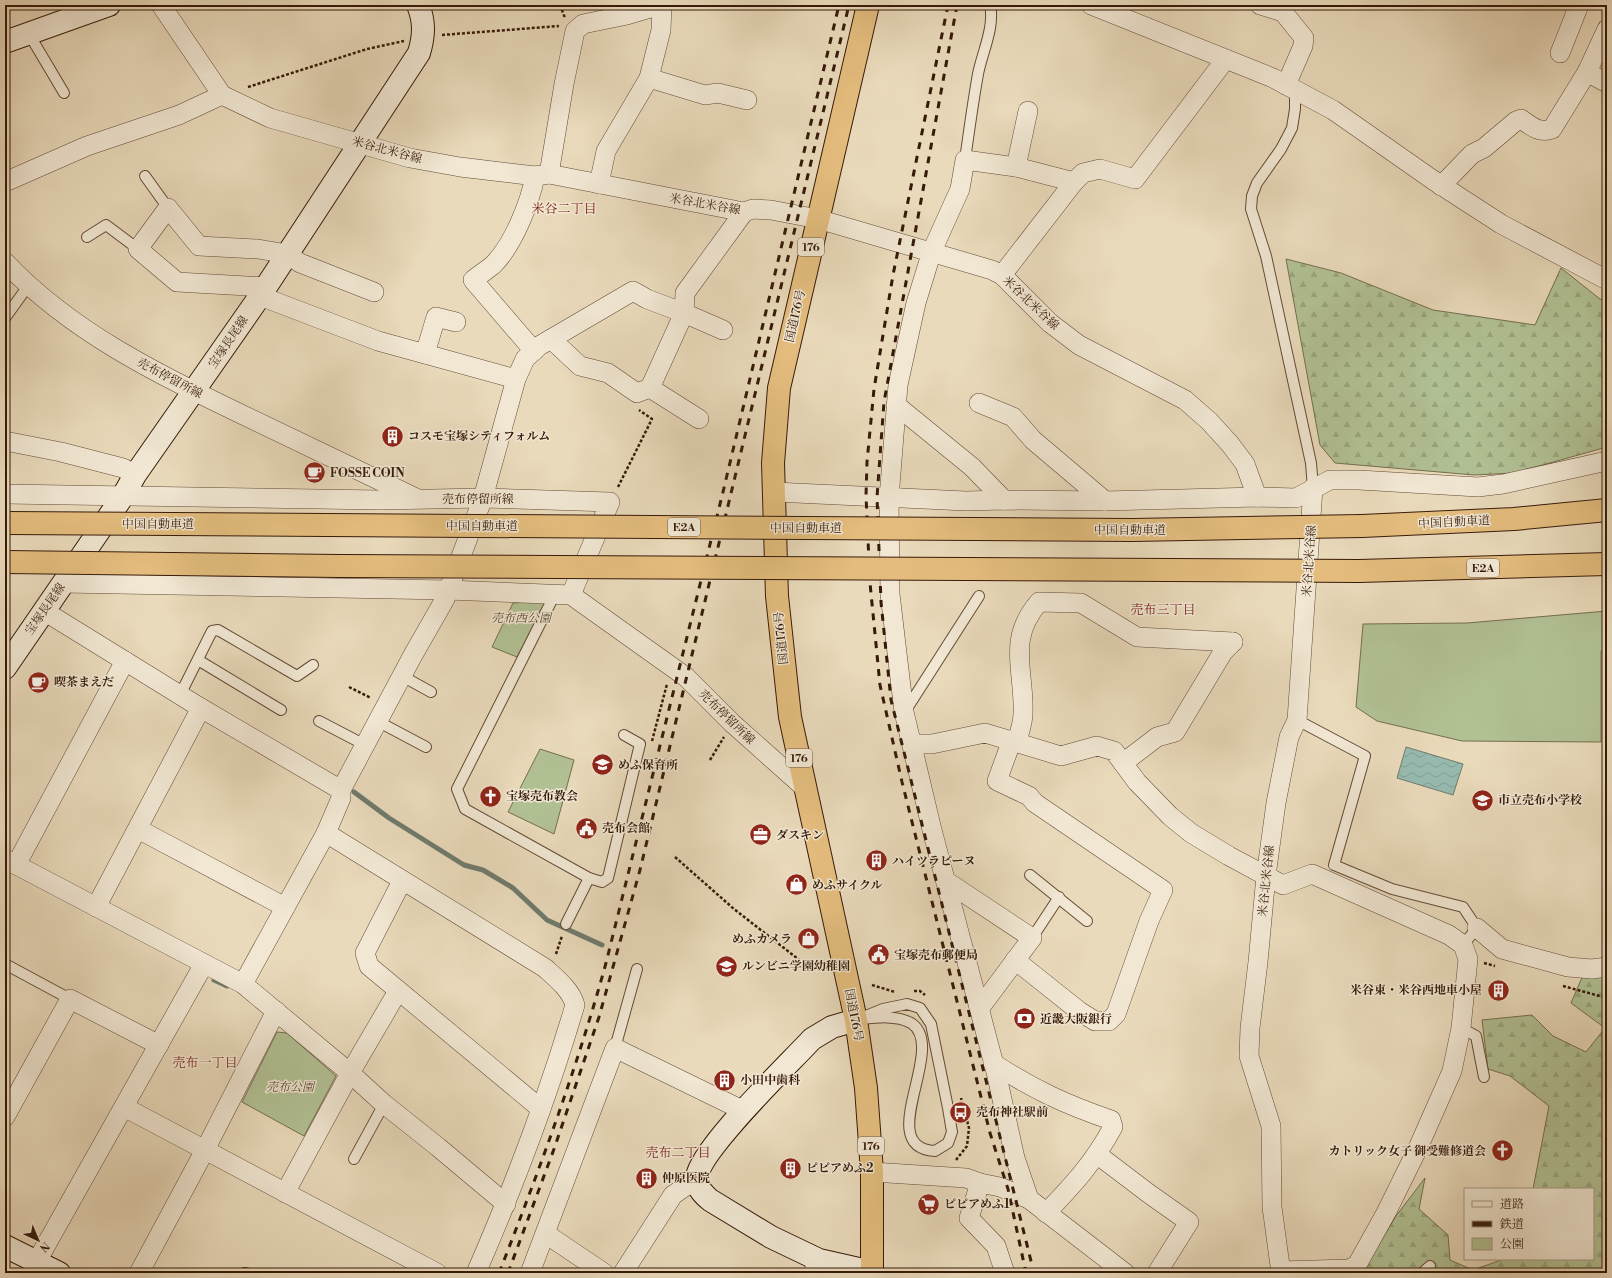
<svg xmlns="http://www.w3.org/2000/svg" width="1612" height="1278" viewBox="0 0 1612 1278" font-family="'Libre Bodoni','Noto Serif JP',serif">
<style>
.forest{fill:url(#forest-firs);stroke:#746e4e}
.park{fill:#b1c194;stroke:#746e4e}
.water{fill:url(#water-waves);stroke:#707b6d}
.lines{fill:none;stroke-linecap:round;stroke-linejoin:round}
.stream{stroke:#707b6d;stroke-width:5}
.lane-casing{stroke:#634a36;stroke-width:12}
.street-casing{stroke:#634a36;stroke-width:20}
.secondary-casing{stroke:#361a09;stroke-width:24}
.highway-casing{stroke:#361a09;stroke-width:24}
.path{stroke:#361a09;stroke-width:2.5;stroke-dasharray:3 2;stroke-linecap:butt}
.lane{stroke:#f1e7d3;stroke-width:10}
.street{stroke:#f1e7d3;stroke-width:19}
.secondary{stroke:#f1e7d3;stroke-width:22}
.highway{stroke:#e4bd7e;stroke-width:22}
.rail{stroke:#361a09;stroke-width:3;stroke-dasharray:7 7;stroke-linecap:butt}
.highway-bridge-casing{stroke:#361a09;stroke-width:24;stroke-linecap:butt}
.highway-bridge{stroke:#e4bd7e;stroke-width:22}
.labels{text-anchor:middle;stroke-width:3;stroke-linejoin:round;paint-order:stroke}
.shield{fill:#f1e7d3;stroke:#6e5846;stroke-width:1}
.shield-label{font-size:11px;font-weight:bold;fill:#361a09}
.street-label{font-size:12px;fill:#361a09;stroke:#f1e7d3}
.poi-label{font-size:12px;font-weight:bold;fill:#361a09;stroke:#f1e7d3;text-anchor:start}
.park-label{font-size:12px;font-style:italic;fill:#5b4c33;stroke:#f1e7d3}
.neighbourhood-label{font-size:13px;fill:#7a1f14;stroke:#f1e7d3}
</style>
<defs>
<pattern id="forest-firs" width="22" height="20" patternUnits="userSpaceOnUse"><rect width="22" height="20" fill="#b1c194"/><path d="M5 1l3.5 6h-7zM16 11l3.5 6h-7z" fill="#99a57e"/></pattern>
<pattern id="water-waves" width="16" height="10" patternUnits="userSpaceOnUse"><rect width="16" height="10" fill="#97bbb0"/><path d="M0 5q4-4 8 0t8 0" fill="none" stroke="#83a096"/></pattern>
</defs>
<rect width="100%" height="100%" fill="#e9dabb"/>
<filter id="stains"><feTurbulence type="fractalNoise" baseFrequency=".005" numOctaves="4"/><feColorMatrix values="0 0 0 0 .2 0 0 0 0 .09 0 0 0 0 .02 0 0 0 .5 -.17"/></filter>
<radialGradient id="worn" r=".72"><stop offset=".6" stop-color="#630" stop-opacity="0"/><stop offset="1" stop-color="#630" stop-opacity=".3"/></radialGradient>
<g class="forest">
<path d="M 1286,259 L 1341,273 L 1433,310 L 1535,325 L 1561,268 L 1600,299 L 1607,301 L 1607,447 L 1514,473 L 1474,475 L 1335,463 L 1320,445 Z"/>
<path d="M 1583,975 L 1607,975 L 1607,997 L 1605,1003 L 1607,1005 L 1607,1273 L 1357,1273 L 1363,1271 L 1396,1216 L 1425,1178 L 1419,1209 L 1448,1235 L 1450,1260 L 1473,1270 L 1504,1259 L 1593,1259 L 1593,1189 L 1533,1189 L 1549,1106 L 1510,1076 L 1488,1069 L 1482,1020 L 1532,1015 L 1553,1036 L 1586,1052 L 1605,1028 L 1571,1003 Z"/>
</g>
<g class="park">
<path d="M 546,601 L 517,657 L 492,647 L 513,603 Z"/>
<path d="M 1607,611 L 1607,650 L 1601,651 L 1601,742 L 1462,741 L 1377,721 L 1356,707 L 1363,624 L 1467,623 Z"/>
<path d="M 540,749 L 574,760 L 554,834 L 508,812 Z"/>
<path d="M 277,1032 L 287,1033 L 336,1076 L 304,1136 L 242,1102 Z"/>
</g>
<path class="water" d="M 1406,747 L 1463,764 L 1453,795 L 1397,778 Z"/>
<g class="lines">
<g class="stream">
<path d="M 354,792 L 389,818 L 464,865 L 483,870 L 513,888 L 547,920 L 602,945"/>
<path d="M 214,980 L 227,986"/>
</g>
<defs>
<g id="lane">
<path d="M 29,34 L 64,93"/>
<path d="M 1295,90 L 1295,109 L 1292,128 L 1281,149 L 1257,183 L 1252,196 L 1251,209 L 1266,256 L 1311,463 L 1313,488"/>
<path d="M 965,160 C 969,131 973,102 978,74 C 982,53 995,27 990,5"/>
<path d="M 145,176 L 168,208"/>
<path d="M 87,237 L 106,225 L 138,249"/>
<path d="M 5,318 L 28,286"/>
<path d="M 555,594 L 457,789 L 465,809 L 589,878 L 602,882 L 608,878 L 640,744 L 624,735"/>
<path d="M 198,660 L 281,710"/>
<path d="M 402,676 L 431,692"/>
<path d="M 180,695 L 212,631 L 218,630 L 297,676 L 313,665"/>
<path d="M 906,710 L 979,596"/>
<path d="M 1297,720 L 1365,756 L 1334,865 L 1392,889 L 1463,907 L 1477,928 L 1463,945"/>
<path d="M 319,721 L 365,745"/>
<path d="M 377,721 L 426,747"/>
<path d="M 1030,875 L 1087,921"/>
<path d="M 566,924 L 589,878"/>
<path d="M 1032,938 L 1059,897"/>
<path d="M 5,964 L 70,999"/>
<path d="M 907,1004 L 920,1008 L 931,1024 L 948,1108 L 952,1132 L 948,1143 L 935,1151 C 872,1147 949,1047 911,1023 C 895,1014 873,1018 856,1020 L 883,1009 Z"/>
<path d="M 1461,1028 L 1476,1036 L 1484,1077"/>
<path d="M 615,1048 L 637,969"/>
<path d="M 354,1159 L 384,1104"/>
<path d="M 244,1273 L 246,1273"/>
<path d="M 1422,1273 L 1430,1266"/>
</g>
<g id="street">
<path d="M 161,5 L 222,95 L 270,118 L 410,158 L 460,167 L 535,176 L 549,174 L 744,212 L 753,209 L 771,210 L 818,219 L 992,270 L 1002,275 L 1050,323 L 1079,345 L 1185,400 L 1209,421 L 1230,444 L 1245,464 L 1257,497"/>
<path d="M 1091,5 L 1273,78 L 1333,110 L 1433,180 L 1501,224 L 1607,280"/>
<path d="M 1260,5 L 1283,12 L 1304,38 L 1303,46 L 1286,85"/>
<path d="M 1560,53 L 1579,5"/>
<path d="M 1587,72 L 1607,83"/>
<path d="M 649,78 L 705,95 L 718,93 L 747,100"/>
<path d="M 1016,167 L 1028,111"/>
<path d="M 549,174 L 564,84 L 575,31 L 583,24 L 627,15 L 661,5"/>
<path d="M 5,182 L 87,146 L 179,115 L 222,95"/>
<path d="M 1074,182 L 1016,167 L 965,160 L 960,189 L 932,251 L 916,303 L 898,385 L 889,498 L 890,594 L 904,712 L 932,830 L 996,1072 L 1015,1158 L 1029,1199 L 1125,1273"/>
<path d="M 599,184 L 606,151 L 649,78 L 661,30 L 662,5"/>
<path d="M 1441,186 L 1472,154 L 1484,148 L 1516,121 L 1521,119 C 1531,126 1540,134 1552,129 L 1587,72 L 1607,29"/>
<path d="M 5,262 C 71,332 158,374 243,415 C 301,443 358,470 416,498"/>
<path d="M 1002,275 L 1074,182 L 1083,173 L 1100,169 L 1135,179 L 1225,60"/>
<path d="M 265,287 L 177,282 L 138,249 L 168,208 L 199,246 L 258,249 L 287,254 L 300,263 L 374,292"/>
<path d="M 260,296 L 378,341 L 516,379"/>
<path d="M 551,339 L 580,366 L 608,373 L 637,393 L 650,388 L 684,313 L 685,293 L 744,212"/>
<path d="M 534,351 L 473,280 C 479,275 487,270 493,265 C 513,245 530,203 535,176"/>
<path d="M 425,354 L 436,317 L 456,322"/>
<path d="M 650,388 L 699,419"/>
<path d="M 979,403 L 1013,417 L 1033,440 L 1105,501"/>
<path d="M 896,405 L 972,467 L 1004,500"/>
<path d="M 5,441 L 61,452 L 123,468 L 135,475"/>
<path d="M 774,492 L 966,501 L 1004,500 L 1105,501 L 1257,497 L 1296,498 L 1330,480 L 1359,480 L 1478,487 L 1503,484 L 1607,461"/>
<path d="M 5,494 L 381,500 L 483,498 L 610,502 L 571,595"/>
<path d="M 63,583 L 448,590 L 571,595 L 686,677 L 732,723 L 806,789"/>
<path d="M 44,611 L 201,708 L 341,790"/>
<path d="M 1012,740 L 997,781 L 1029,796 L 1035,803 L 1163,890 L 1149,921 L 1116,1014 L 1109,1021 L 1095,1021 L 1079,1011 L 1015,960"/>
<path d="M 1017,742 C 1019,733 1023,723 1023,714 C 1025,671 1006,640 1039,602 L 1081,603 L 1137,637 L 1233,642"/>
<path d="M 912,744 L 932,744 L 985,733 L 1061,756 L 1097,746 L 1114,751 L 1137,782 L 1170,816 L 1191,833 L 1229,856 L 1283,885 L 1312,874 L 1449,935 L 1463,945 L 1468,959 L 1461,1028 L 1452,1071 L 1418,1148 L 1387,1211 L 1357,1265 L 1349,1269 L 1281,1271"/>
<path d="M 1123,763 L 1157,737 L 1175,732 L 1223,652 L 1233,642"/>
<path d="M 138,829 L 285,907"/>
<path d="M 326,833 L 545,968 C 556,978 571,990 575,1005 C 548,1096 514,1186 476,1273"/>
<path d="M 5,859 L 243,984 L 350,1073 L 384,1104 L 438,1147 L 506,1204"/>
<path d="M 16,865 L 125,661"/>
<path d="M 402,881 L 365,953 L 369,966 L 541,1109"/>
<path d="M 946,881 L 1032,938 L 979,1009"/>
<path d="M 96,907 L 201,708"/>
<path d="M 1477,928 L 1502,949 L 1568,967 L 1592,969 L 1607,967"/>
<path d="M 243,984 L 326,833 L 341,798 L 341,790 L 413,655 L 445,599 L 483,498 L 516,379 L 525,359 L 539,346 L 633,291 L 647,299 L 684,313 L 723,330"/>
<path d="M 993,1063 C 1032,1089 1067,1105 1111,1120 L 1113,1127 C 1094,1162 1074,1184 1046,1213"/>
<path d="M 124,1107 L 437,1273"/>
<path d="M 5,1117 L 70,999 L 159,1045"/>
<path d="M 1098,1155 L 1148,1193 L 1189,1222 L 1157,1273"/>
<path d="M 872,1172 L 966,1178 L 980,1183 L 969,1218 L 996,1246 L 1005,1273"/>
<path d="M 980,1183 L 1000,1187 L 1029,1199"/>
<path d="M 285,1193 L 350,1073 L 398,991"/>
<path d="M 546,1234 L 604,1273"/>
<path d="M 37,1261 L 204,964"/>
<path d="M 139,1273 L 205,1150 L 276,1011"/>
<path d="M 530,1273 L 615,1048 L 736,1107 L 742,1113"/>
<path d="M 623,1273 L 673,1195 L 686,1186 L 698,1184"/>
<path d="M 813,1273 L 819,1260"/>
<path d="M 1281,1273 L 1272,1207 L 1271,1126 L 1249,1056 L 1250,1028 L 1258,962 L 1266,876 L 1276,803 L 1289,737 L 1297,720 L 1313,488"/>
</g>
<g id="secondary">
<path d="M 5,42 L 109,5"/>
<path d="M 5,668 L 123,496 L 135,475 L 260,296 L 419,53 C 424,36 425,22 418,5"/>
<path d="M 856,1020 L 832,1027 L 812,1039 C 790,1063 700,1149 697,1177 C 696,1187 703,1194 710,1200 L 771,1237 L 819,1260 L 872,1272"/>
<path d="M 5,1246 L 59,1273"/>
</g>
<g id="highway">
<path d="M 868,5 L 779,388 L 773,463 L 777,596 L 790,717 L 856,1020 L 866,1088 L 872,1172 L 872,1273"/>
<path d="M 1362,526 L 1514,519 L 1607,510"/>
<path d="M 1359,571 L 1607,564"/>
</g>
</defs>
<use href="#lane" class="lane-casing"/>
<use href="#street" class="street-casing"/>
<use href="#secondary" class="secondary-casing"/>
<use href="#highway" class="highway-casing"/>
<g class="path">
<path d="M 560,5 L 565,18"/>
<path d="M 442,35 L 559,26"/>
<path d="M 248,87 L 367,49 L 404,41"/>
<path d="M 618,487 L 652,419 L 639,410"/>
<path d="M 349,687 L 371,698"/>
<path d="M 652,741 L 667,684"/>
<path d="M 710,760 L 724,737"/>
<path d="M 675,857 L 734,909 L 807,966 L 824,962"/>
<path d="M 556,954 L 562,936"/>
<path d="M 1484,963 L 1495,966"/>
<path d="M 872,985 L 895,992"/>
<path d="M 1563,986 L 1607,998"/>
<path d="M 914,991 L 920,991 L 925,995"/>
<path d="M 956,1160 L 967,1146 L 969,1128 L 961,1098"/>
</g>
<use href="#lane" class="lane"/>
<use href="#street" class="street"/>
<use href="#secondary" class="secondary"/>
<use href="#highway" class="highway"/>
<g class="rail">
<path d="M 948,5 L 893,275 L 874,389 L 867,462 L 866,496 L 870,583 L 880,685 L 902,782 L 990,1133 L 1008,1189 L 1026,1273"/>
<path d="M 957,5 L 884,402 L 877,497 L 881,602 L 891,700 L 1034,1273"/>
<path d="M 499,1273 C 539,1171 577,1068 606,963 L 723,492 L 839,5"/>
<path d="M 508,1273 L 554,1149 L 599,1017 L 640,870 L 849,5"/>
</g>
<defs>
<g id="highway-bridge">
<path d="M 5,523 L 1132,530 L 1362,526"/>
<path d="M 5,562 L 339,566 L 1359,571"/>
</g>
</defs>
<use href="#highway-bridge" class="highway-bridge-casing"/>
<use href="#highway-bridge" class="highway-bridge"/>
</g>
<defs>
<symbol id="building-disc" viewBox="-11 -11 22 22"><circle r="9.5" fill="#8f2418" stroke="#f1e7d3"/><path d="M-4-6H4V6H1V3H-1V6H-4ZM-2.5-4.3h1.7v1.8h-1.7ZM.8-4.3h1.7v1.8H.8ZM-2.5-1h1.7V.8h-1.7ZM.8-1h1.7V.8H.8Z" fill="#fff"/></symbol>
<symbol id="cafe-disc" viewBox="-11 -11 22 22"><circle r="9.5" fill="#8f2418" stroke="#f1e7d3"/><path d="M-5.5-4.5H6V0H3Q3 3.5 0 3.5H-2.5Q-5.5 3.5-5.5 0ZM3-3.2v2h1.7v-2ZM-6 4.5H4V6H-6Z" fill="#fff"/></symbol>
<symbol id="school-disc" viewBox="-11 -11 22 22"><circle r="9.5" fill="#8f2418" stroke="#f1e7d3"/><path d="M0-5L7-2L0 1L-7-2ZM-4 1L0 2.5L4 1V4Q0 6-4 4Z" fill="#fff"/></symbol>
<symbol id="church-disc" viewBox="-11 -11 22 22"><circle r="9.5" fill="#8f2418" stroke="#f1e7d3"/><path d="M-1.2-6h2.4v3.5h3.3v2.4h-3.3V6h-2.4V-.1h-3.3v-2.4h3.3Z" fill="#fff"/></symbol>
<symbol id="civic-disc" viewBox="-11 -11 22 22"><circle r="9.5" fill="#8f2418" stroke="#f1e7d3"/><path d="M-.6-6.5H3V-4.5H.6V-3L4-1V1h2V6H-6V1h2V-1L-.6-3ZM-1.2 2.5V6h2.4V2.5Z" fill="#fff"/></symbol>
<symbol id="office-disc" viewBox="-11 -11 22 22"><circle r="9.5" fill="#8f2418" stroke="#f1e7d3"/><path d="M-6-3h4V-5.5h4V-3h4V5H-6ZM-1-4.5V-3h2v-1.5ZM-6 0V1H6V0Z" fill="#fff"/></symbol>
<symbol id="shop-disc" viewBox="-11 -11 22 22"><circle r="9.5" fill="#8f2418" stroke="#f1e7d3"/><path d="M-5-2.5h2.3a2.7 3.5 0 0 1 5.4 0H5L5.5 6h-11ZM-1.5-2.5h3a1.5 2.3 0 0 0-3 0Z" fill="#fff"/></symbol>
<symbol id="bank-disc" viewBox="-11 -11 22 22"><circle r="9.5" fill="#8f2418" stroke="#f1e7d3"/><path d="M-6-4H6V4H-6ZM0-2.3a2.3 2.3 0 1 0 0 4.6a2.3 2.3 0 1 0 0-4.6Z" fill="#fff"/></symbol>
<symbol id="bus-disc" viewBox="-11 -11 22 22"><circle r="9.5" fill="#8f2418" stroke="#f1e7d3"/><path d="M-5-6H5V4H4V6H2V4H-2V6H-4V4H-5ZM-3.5-4V0h7V-4ZM-3.5 1.2v1.5H-2V1.2ZM2 1.2v1.5H3.5V1.2Z" fill="#fff"/></symbol>
<symbol id="supermarket-disc" viewBox="-11 -11 22 22"><circle r="9.5" fill="#8f2418" stroke="#f1e7d3"/><path d="M-6-5.5h2.5l.6 2H6L4.5 2H-2.5L-4.4-4H-6ZM-1.5 3.2a1.3 1.3 0 1 0 .1 0ZM3 3.2a1.3 1.3 0 1 0 .1 0Z" fill="#fff"/></symbol>
</defs>
<g fill-rule="evenodd">
<use href="#building-disc" x="380" y="424" width="25" height="25"/>
<use href="#cafe-disc" x="302" y="460" width="25" height="25"/>
<use href="#cafe-disc" x="26" y="670" width="25" height="25"/>
<use href="#school-disc" x="590" y="752" width="25" height="25"/>
<use href="#church-disc" x="478" y="784" width="25" height="25"/>
<use href="#school-disc" x="1470" y="788" width="25" height="25"/>
<use href="#civic-disc" x="574" y="816" width="25" height="25"/>
<use href="#office-disc" x="748" y="822" width="25" height="25"/>
<use href="#building-disc" x="864" y="848" width="25" height="25"/>
<use href="#shop-disc" x="784" y="872" width="25" height="25"/>
<use href="#shop-disc" x="796" y="926" width="25" height="25"/>
<use href="#civic-disc" x="866" y="942" width="25" height="25"/>
<use href="#school-disc" x="714" y="954" width="25" height="25"/>
<use href="#building-disc" x="1486" y="978" width="25" height="25"/>
<use href="#bank-disc" x="1012" y="1006" width="25" height="25"/>
<use href="#building-disc" x="712" y="1068" width="25" height="25"/>
<use href="#bus-disc" x="948" y="1100" width="25" height="25"/>
<use href="#church-disc" x="1490" y="1138" width="25" height="25"/>
<use href="#building-disc" x="778" y="1156" width="25" height="25"/>
<use href="#building-disc" x="634" y="1166" width="25" height="25"/>
<use href="#supermarket-disc" x="916" y="1192" width="25" height="25"/>
</g>
<g class="labels">
<g class="shield">
<rect x="798" y="238" width="26" height="18" rx="3"/>
<rect x="668" y="518" width="32" height="18" rx="3"/>
<rect x="1467" y="559" width="32" height="18" rx="3"/>
<rect x="786" y="749" width="26" height="18" rx="3"/>
<rect x="858" y="1137" width="26" height="18" rx="3"/>
</g>
<g class="shield-label">
<text x="811" y="251">176</text>
<text x="684" y="531">E2A</text>
<text x="1483" y="572">E2A</text>
<text x="799" y="762">176</text>
<text x="871" y="1150">176</text>
</g>
<g class="street-label">
<text transform="translate(387 150) rotate(15)" y="4">米谷北米谷線</text>
<text transform="translate(705 204) rotate(10)" y="4">米谷北米谷線</text>
<text transform="translate(1031 303) rotate(43)" y="4">米谷北米谷線</text>
<text transform="translate(795 316) rotate(-77)" y="4">国道176号</text>
<text transform="translate(228 342) rotate(-56)" y="4">宝塚長尾線</text>
<text transform="translate(170 378) rotate(28)" y="4">売布停留所線</text>
<text x="478" y="503">売布停留所線</text>
<text transform="translate(1454 522) rotate(-3)" y="4">中国自動車道</text>
<text x="158" y="528">中国自動車道</text>
<text x="482" y="530">中国自動車道</text>
<text x="806" y="532">中国自動車道</text>
<text x="1130" y="534">中国自動車道</text>
<text transform="translate(1309 561) rotate(-86)" y="4">米谷北米谷線</text>
<text transform="translate(45 609) rotate(-55)" y="4">宝塚長尾線</text>
<text transform="translate(781 638) rotate(-96)" y="4">国道176号</text>
<text transform="translate(727 717) rotate(44)" y="4">売布停留所線</text>
<text transform="translate(1266 881) rotate(-84)" y="4">米谷北米谷線</text>
<text transform="translate(854 1015) rotate(79)" y="4">国道176号</text>
</g>
<g class="poi-label">
<text x="408" y="440">コスモ宝塚シティフォルム</text>
<text x="330" y="477">FOSSE COIN</text>
<text x="54" y="686">喫茶まえだ</text>
<text x="618" y="769">めふ保育所</text>
<text x="506" y="800">宝塚売布教会</text>
<text x="1498" y="804">市立売布小学校</text>
<text x="602" y="832">売布会館</text>
<text x="776" y="839">ダスキン</text>
<text x="892" y="865">ハイツラピーヌ</text>
<text x="812" y="889">めふサイクル</text>
<text x="792" y="943" text-anchor="end">めふカメラ</text>
<text x="894" y="959">宝塚売布郵便局</text>
<text x="742" y="970">ルンビニ学園幼稚園</text>
<text x="1482" y="994" text-anchor="end">米谷東・米谷西地車小屋</text>
<text x="1040" y="1023">近畿大阪銀行</text>
<text x="740" y="1084">小田中歯科</text>
<text x="976" y="1116">売布神社駅前</text>
<text x="1486" y="1155" text-anchor="end">カトリック女子 御受難修道会</text>
<text x="806" y="1172">ピピアめふ2</text>
<text x="662" y="1182">仲原医院</text>
<text x="944" y="1208">ピピアめふ1</text>
</g>
<g class="park-label">
<text x="521" y="622">売布西公園</text>
<text x="290" y="1091">売布公園</text>
</g>
<g class="neighbourhood-label">
<text x="564" y="213">米谷二丁目</text>
<text x="1163" y="614">売布三丁目</text>
<text x="205" y="1067">売布一丁目</text>
<text x="678" y="1157">売布二丁目</text>
</g>
</g>
<rect width="1612" height="1278" fill="none" stroke="#e9dabb" stroke-width="20"/>
<rect x="6" y="6" width="1600" height="1266" fill="none" stroke="#361a09" stroke-width="2"/>
<rect x="10" y="10" width="1592" height="1258" fill="none" stroke="#361a09"/>
<rect x="1464" y="1188" width="130" height="72" fill="#f1e7d3" stroke="#a69582"/>
<rect x="1472" y="1201" width="20" height="6" fill="#f1e7d3" stroke="#a69582"/>
<text x="1500" y="1208" font-size="12" fill="#361a09">道路</text>
<rect x="1472" y="1221" width="20" height="6" fill="#361a09" stroke="#a69582"/>
<text x="1500" y="1228" font-size="12" fill="#361a09">鉄道</text>
<rect x="1472" y="1238" width="20" height="12" fill="#b1c194" stroke="#a69582"/>
<text x="1500" y="1248" font-size="12" fill="#361a09">公園</text>
<g transform="translate(38 1240) rotate(136)" stroke="#f1e7d3" stroke-width="3" paint-order="stroke">
<path d="M0-3L7 15L0 10L-7 15Z" fill="#361a09"/>
<text y="-6" font-size="11" font-weight="bold" text-anchor="middle" fill="#361a09">N</text>
</g>
<rect width="100%" height="100%" filter="url(#stains)"/>
<rect width="100%" height="100%" fill="url(#worn)"/>
</svg>
